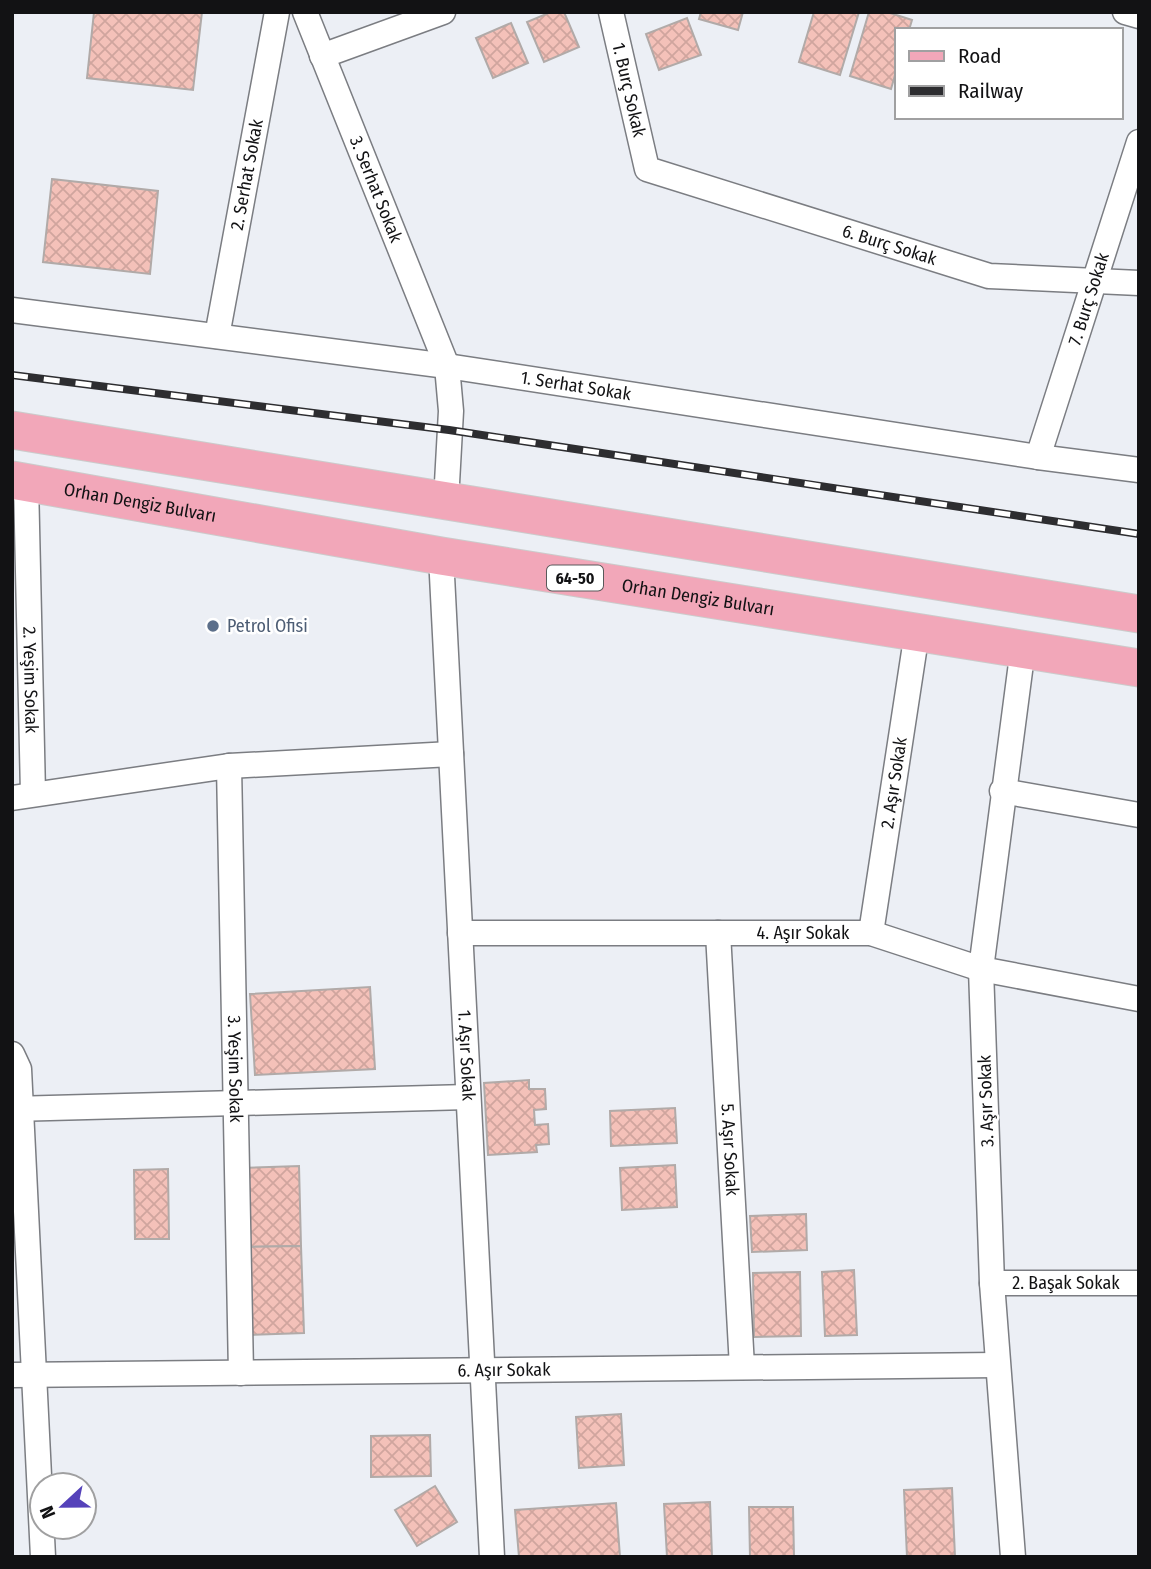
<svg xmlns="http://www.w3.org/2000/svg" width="1151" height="1569" viewBox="0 0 1151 1569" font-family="'Fira Sans Condensed',sans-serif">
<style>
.building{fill:url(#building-cross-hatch);stroke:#b1aaa8;stroke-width:2}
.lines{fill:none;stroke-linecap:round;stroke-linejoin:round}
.minor-casing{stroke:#7b7d82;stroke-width:27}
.primary-casing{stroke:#cbcbcb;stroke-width:39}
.minor{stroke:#fff;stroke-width:24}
.primary{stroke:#f2a7b9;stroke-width:37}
.rail-casing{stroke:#2d2d30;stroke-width:8}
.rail{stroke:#fff;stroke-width:5;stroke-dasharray:16;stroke-linecap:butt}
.service-dot{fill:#5c6f8a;stroke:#fff;stroke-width:2.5}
.labels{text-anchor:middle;stroke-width:5;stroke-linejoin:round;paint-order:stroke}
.shield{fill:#fff;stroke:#59595a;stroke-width:2}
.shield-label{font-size:16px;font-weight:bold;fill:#121214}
.street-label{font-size:18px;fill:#121214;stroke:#fff}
.service-label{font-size:18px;fill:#4e5e75;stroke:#fff;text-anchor:start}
</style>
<defs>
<pattern id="building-cross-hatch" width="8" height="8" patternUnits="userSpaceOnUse" patternTransform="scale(1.75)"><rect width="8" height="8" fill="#f4c1b9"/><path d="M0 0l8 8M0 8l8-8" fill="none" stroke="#d0a59e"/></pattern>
</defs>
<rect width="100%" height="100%" fill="#eceff5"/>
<g class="building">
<path d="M 94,12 L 202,12 L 193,90 L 87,78 Z"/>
<path d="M 551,12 L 564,12 L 579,47 L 544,62 L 527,22 Z"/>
<path d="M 701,12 L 743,12 L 738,30 L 699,19 Z"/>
<path d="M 814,12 L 859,12 L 840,75 L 799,62 Z"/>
<path d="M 869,12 L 887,12 L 912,20 L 909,30 L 897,30 L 897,68 L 891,89 L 850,76 Z"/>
<path d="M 687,18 L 701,55 L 659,70 L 646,34 Z"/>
<path d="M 511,23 L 528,63 L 493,78 L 476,38 Z"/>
<path d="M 52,179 L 158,191 L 150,274 L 43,262 Z"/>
<path d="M 370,987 L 375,1069 L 255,1075 L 250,994 Z"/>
<path d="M 529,1080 L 529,1089 L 545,1089 L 546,1109 L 534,1110 L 535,1125 L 548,1124 L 549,1144 L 536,1145 L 537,1152 L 488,1155 L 484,1083 Z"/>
<path d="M 675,1108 L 677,1143 L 611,1146 L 610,1111 Z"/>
<path d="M 675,1165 L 677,1207 L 622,1210 L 620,1168 Z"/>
<path d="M 299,1166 L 301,1246 L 244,1247 L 241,1168 Z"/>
<path d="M 168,1169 L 169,1239 L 135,1239 L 134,1170 Z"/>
<path d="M 806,1214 L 807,1250 L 752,1252 L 750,1216 Z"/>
<path d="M 301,1246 L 304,1333 L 247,1335 L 244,1247 Z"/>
<path d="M 854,1270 L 857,1335 L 825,1336 L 822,1272 Z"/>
<path d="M 800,1272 L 801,1336 L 754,1337 L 753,1273 Z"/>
<path d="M 621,1414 L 624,1465 L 579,1468 L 576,1417 Z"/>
<path d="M 430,1435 L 431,1476 L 371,1477 L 371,1436 Z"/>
<path d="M 435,1486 L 457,1522 L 417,1546 L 395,1510 Z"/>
<path d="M 952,1488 L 955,1557 L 907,1557 L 904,1490 Z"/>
<path d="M 710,1502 L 712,1557 L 667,1557 L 664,1504 Z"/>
<path d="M 616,1503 L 620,1557 L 519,1557 L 515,1510 Z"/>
<path d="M 749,1507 L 793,1507 L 794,1557 L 750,1557 Z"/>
</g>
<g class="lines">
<defs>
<g id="minor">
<path id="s1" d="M 305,12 L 447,366 L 451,411 L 446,501"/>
<path id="s2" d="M 611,12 L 647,169 L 989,276 L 1139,283"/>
<path d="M 1125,12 L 1139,16"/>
<path d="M 322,56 L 443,12"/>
<path id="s3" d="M 12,310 L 447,366 L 1038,457 L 1139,470"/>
<path id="s4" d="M 217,336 L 277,12"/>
<path id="s5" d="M 1038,457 L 1139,142"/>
<path id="s6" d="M 26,482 L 33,794"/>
<path id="s7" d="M 441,556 L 492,1557"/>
<path id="s8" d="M 229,766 L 241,1373"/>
<path d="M 1002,791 L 1139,815"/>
<path d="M 12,798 L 229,766 L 451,754"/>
<path id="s9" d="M 460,933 L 871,933 L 981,969 L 1139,999"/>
<path id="s10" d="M 718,933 L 742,1367"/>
<path id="s11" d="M 871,933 L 917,632"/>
<path d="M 12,1054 L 19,1069 L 43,1557"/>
<path d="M 12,1109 L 468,1097"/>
<path id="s12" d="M 992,1283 L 1139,1283"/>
<path id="s13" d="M 12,1375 L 997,1365"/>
<path d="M 1013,1557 L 992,1283 L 981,969 L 1023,648"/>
</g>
<g id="primary">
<path d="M 12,430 L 1139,614"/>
<path id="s14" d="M 12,480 L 441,556 L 1139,668"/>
</g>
</defs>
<use href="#minor" class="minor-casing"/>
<use href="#primary" class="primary-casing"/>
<use href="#minor" class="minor"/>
<use href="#primary" class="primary"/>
<defs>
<path id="rail" d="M 12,375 L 449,430 L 1139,534"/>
</defs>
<use href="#rail" class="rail-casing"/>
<use href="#rail" class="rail"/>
</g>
<circle class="service-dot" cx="213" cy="626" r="7"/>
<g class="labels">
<rect class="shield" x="547" y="565.5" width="56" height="25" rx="5"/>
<g class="shield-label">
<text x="575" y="584">64-50</text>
</g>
<g class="street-label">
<text dy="6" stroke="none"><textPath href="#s2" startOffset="80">1. Burç Sokak</textPath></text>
<text dy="6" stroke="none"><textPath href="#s4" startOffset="164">2. Serhat Sokak</textPath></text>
<text dy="6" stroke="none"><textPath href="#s1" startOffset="191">3. Serhat Sokak</textPath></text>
<text dy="6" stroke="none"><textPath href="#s2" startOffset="415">6. Burç Sokak</textPath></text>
<text dy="6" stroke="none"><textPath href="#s5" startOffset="166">7. Burç Sokak</textPath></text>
<text dy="6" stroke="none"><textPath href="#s3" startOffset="569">1. Serhat Sokak</textPath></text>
<text dy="6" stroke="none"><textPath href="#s14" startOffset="130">Orhan Dengiz Bulvarı</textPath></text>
<text dy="6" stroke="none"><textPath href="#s14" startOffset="696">Orhan Dengiz Bulvarı</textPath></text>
<text dy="6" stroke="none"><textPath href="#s6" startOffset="198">2. Yeşim Sokak</textPath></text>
<text dy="6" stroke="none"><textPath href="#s11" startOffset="152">2. Aşır Sokak</textPath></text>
<text dy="6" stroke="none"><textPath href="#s9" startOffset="343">4. Aşır Sokak</textPath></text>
<text dy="6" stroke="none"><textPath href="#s7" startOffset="500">1. Aşır Sokak</textPath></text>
<text dy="6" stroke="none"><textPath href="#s8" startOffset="303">3. Yeşim Sokak</textPath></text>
<text transform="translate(986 1101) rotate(-92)" y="6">3. Aşır Sokak</text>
<text dy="6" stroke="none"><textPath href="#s10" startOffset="217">5. Aşır Sokak</textPath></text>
<text dy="6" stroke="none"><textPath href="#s12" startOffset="74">2. Başak Sokak</textPath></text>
<text dy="6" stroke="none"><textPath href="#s13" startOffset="492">6. Aşır Sokak</textPath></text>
</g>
<g class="service-label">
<text x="227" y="632">Petrol Ofisi</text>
</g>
</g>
<rect width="1151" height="1569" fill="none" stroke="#121214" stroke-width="28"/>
<rect x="895" y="28" width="228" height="91" fill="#ffffff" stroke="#a0a0a1" stroke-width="2"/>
<rect x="909" y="51" width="35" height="10" fill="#f2a7b9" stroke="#a0a0a1" stroke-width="2"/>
<text x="958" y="63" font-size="21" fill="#121214">Road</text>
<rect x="909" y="86" width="35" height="10" fill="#2d2d30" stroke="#a0a0a1" stroke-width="2"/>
<text x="958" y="98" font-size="21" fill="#121214">Railway</text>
<g transform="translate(63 1506) rotate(248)"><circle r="33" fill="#ffffff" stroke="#a0a0a1" stroke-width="2"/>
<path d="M0-5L12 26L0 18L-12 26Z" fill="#5542ba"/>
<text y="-10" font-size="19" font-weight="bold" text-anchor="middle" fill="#121214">N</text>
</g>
</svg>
